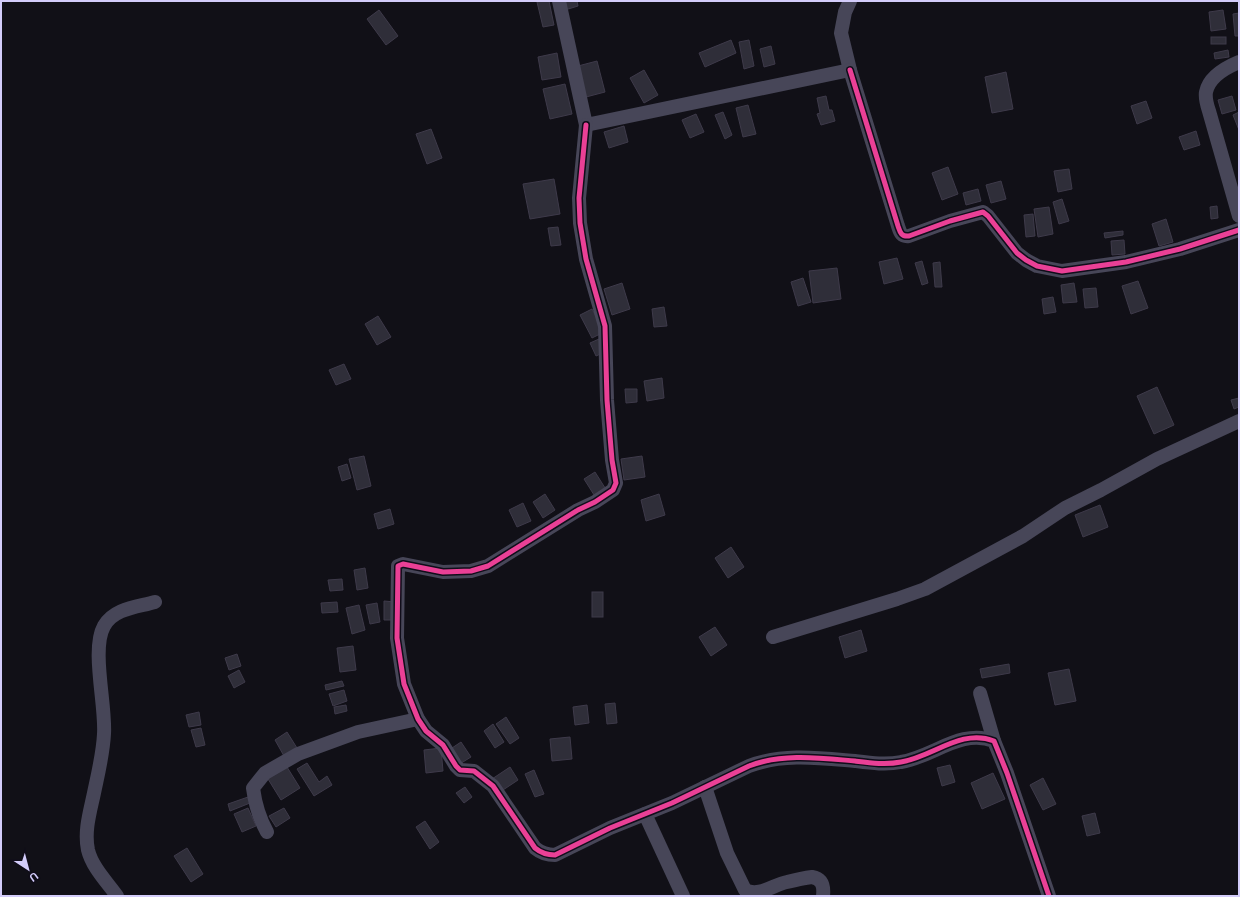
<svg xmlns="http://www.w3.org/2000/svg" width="1240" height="897" viewBox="0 0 1240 897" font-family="Helvetica,sans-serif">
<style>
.building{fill:#2f2e39;stroke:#3e3a4a}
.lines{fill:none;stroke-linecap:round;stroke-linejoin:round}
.street{stroke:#474658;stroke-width:14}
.cycleway-casing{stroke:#100d1a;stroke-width:8}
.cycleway{stroke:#ea4096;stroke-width:5}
</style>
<rect width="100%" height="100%" fill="#111017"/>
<g class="building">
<path d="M 542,1 L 549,1 L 554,25 L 543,27 L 537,2 Z"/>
<path d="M 562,1 L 577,1 L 578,6 L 565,10 Z"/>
<path d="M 379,10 L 398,36 L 386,45 L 367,19 Z"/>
<path d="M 1223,10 L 1226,29 L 1211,31 L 1209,12 Z"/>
<path d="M 1239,13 L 1239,36 L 1235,36 L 1233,14 Z"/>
<rect x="1211" y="37" width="15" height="7"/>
<path d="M 731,40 L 736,53 L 705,67 L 699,53 Z"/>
<path d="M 749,40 L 754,66 L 744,69 L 739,42 Z"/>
<path d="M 771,46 L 775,64 L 764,67 L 760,49 Z"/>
<path d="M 1228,50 L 1229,57 L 1215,59 L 1214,53 Z"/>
<path d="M 557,53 L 561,77 L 542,80 L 538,57 Z"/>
<path d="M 597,61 L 605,92 L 586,97 L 578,66 Z"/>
<path d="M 644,70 L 658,95 L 644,103 L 630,78 Z"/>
<path d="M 1006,72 L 1013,109 L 992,113 L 985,77 Z"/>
<path d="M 565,84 L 572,114 L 550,119 L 543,89 Z"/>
<path d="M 826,96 L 829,110 L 832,110 L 835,121 L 821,125 L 817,114 L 820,113 L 817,98 Z"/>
<path d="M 1232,96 L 1236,110 L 1222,114 L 1218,100 Z"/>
<path d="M 1146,101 L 1152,118 L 1137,124 L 1131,106 Z"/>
<path d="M 748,105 L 756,134 L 743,137 L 736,108 Z"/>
<path d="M 723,112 L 732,135 L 725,139 L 715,115 Z"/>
<path d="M 1239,112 L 1239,130 L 1233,115 Z"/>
<path d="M 696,114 L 704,132 L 690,138 L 682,120 Z"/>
<path d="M 624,126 L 628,142 L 609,148 L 604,132 Z"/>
<path d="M 431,129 L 442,158 L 427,164 L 416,134 Z"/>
<path d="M 1196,131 L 1200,145 L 1184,150 L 1179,137 Z"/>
<path d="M 948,167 L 958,194 L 942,200 L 932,173 Z"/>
<path d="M 1069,169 L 1072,189 L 1058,192 L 1054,171 Z"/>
<path d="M 554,179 L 560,214 L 530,219 L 523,184 Z"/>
<path d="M 1001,181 L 1006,199 L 991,203 L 986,185 Z"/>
<path d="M 978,189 L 981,201 L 966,205 L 963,193 Z"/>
<path d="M 1062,199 L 1069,221 L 1059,224 L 1053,202 Z"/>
<path d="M 1217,206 L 1218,218 L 1211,219 L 1210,207 Z"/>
<path d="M 1049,207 L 1053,234 L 1038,237 L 1034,209 Z"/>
<path d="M 1033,214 L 1035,236 L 1026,237 L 1024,215 Z"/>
<path d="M 1166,219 L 1173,242 L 1159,246 L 1152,224 Z"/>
<path d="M 558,227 L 561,245 L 551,246 L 548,228 Z"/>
<path d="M 1123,231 L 1123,235 L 1105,238 L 1104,233 Z"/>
<path d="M 1124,240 L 1125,254 L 1112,255 L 1111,241 Z"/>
<path d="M 897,258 L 903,279 L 884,284 L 879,262 Z"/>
<path d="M 922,261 L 928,283 L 922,285 L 915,263 Z"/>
<path d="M 940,262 L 942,287 L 935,287 L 933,263 Z"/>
<path d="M 837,268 L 841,299 L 813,303 L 809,271 Z"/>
<path d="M 803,278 L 811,302 L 798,306 L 791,282 Z"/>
<path d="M 1138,281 L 1148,308 L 1131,314 L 1122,286 Z"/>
<path d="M 622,283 L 630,309 L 612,315 L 604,289 Z"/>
<path d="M 1074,283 L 1077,302 L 1063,303 L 1061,285 Z"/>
<path d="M 1096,288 L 1098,307 L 1085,308 L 1083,289 Z"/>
<path d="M 1053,297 L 1056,312 L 1044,314 L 1042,299 Z"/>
<path d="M 664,307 L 667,326 L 654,327 L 652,309 Z"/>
<path d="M 592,309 L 604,332 L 592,338 L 580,315 Z"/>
<path d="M 378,316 L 391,337 L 377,345 L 365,324 Z"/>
<path d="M 599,339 L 605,352 L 596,356 L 590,343 Z"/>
<path d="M 344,364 L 351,379 L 336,385 L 329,370 Z"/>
<path d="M 662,378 L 664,398 L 647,401 L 644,381 Z"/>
<path d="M 1157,387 L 1174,425 L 1154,434 L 1137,396 Z"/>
<path d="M 625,389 L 637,389 L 637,402 L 626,403 Z"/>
<path d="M 1239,398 L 1239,407 L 1234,409 L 1231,400 Z"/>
<path d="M 364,456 L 371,486 L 357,490 L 349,459 Z"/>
<path d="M 642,456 L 645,477 L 624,480 L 621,459 Z"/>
<path d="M 347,464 L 351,478 L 342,481 L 338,467 Z"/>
<path d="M 595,472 L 607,491 L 596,498 L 584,479 Z"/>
<path d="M 545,494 L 555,510 L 543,518 L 533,502 Z"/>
<path d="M 659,494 L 665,515 L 646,521 L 641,500 Z"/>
<path d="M 523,503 L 531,521 L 517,527 L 509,510 Z"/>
<path d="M 1100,505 L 1108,527 L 1083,537 L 1075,515 Z"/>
<path d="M 390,509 L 394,524 L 378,529 L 374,514 Z"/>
<path d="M 731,547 L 744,567 L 728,578 L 715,558 Z"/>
<path d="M 365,568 L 368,588 L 357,590 L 354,570 Z"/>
<path d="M 342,579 L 343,590 L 330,591 L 328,580 Z"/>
<rect x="592" y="592" width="11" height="25"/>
<path d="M 384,601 L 395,602 L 395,620 L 384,620 Z"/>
<path d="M 337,602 L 338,612 L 322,613 L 321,603 Z"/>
<path d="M 377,603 L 380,622 L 370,624 L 366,605 Z"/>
<path d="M 359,605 L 365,630 L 352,634 L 346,608 Z"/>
<path d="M 715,627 L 727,645 L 711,656 L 699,637 Z"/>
<path d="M 861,630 L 867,651 L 845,658 L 839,637 Z"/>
<path d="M 353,646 L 356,670 L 340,672 L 337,648 Z"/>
<path d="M 237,654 L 241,666 L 229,670 L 225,658 Z"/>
<path d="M 1009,664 L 1010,673 L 982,678 L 980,669 Z"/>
<path d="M 1069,669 L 1076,701 L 1055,705 L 1048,673 Z"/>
<path d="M 239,670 L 245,682 L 234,688 L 228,676 Z"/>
<path d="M 342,681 L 344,686 L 326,690 L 325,685 Z"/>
<path d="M 344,690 L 347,701 L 333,706 L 329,694 Z"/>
<path d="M 615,703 L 617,723 L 607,724 L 605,704 Z"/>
<path d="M 346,705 L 347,711 L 335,714 L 334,707 Z"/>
<path d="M 587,705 L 589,723 L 575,725 L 573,707 Z"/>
<path d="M 199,712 L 201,725 L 189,727 L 186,715 Z"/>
<path d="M 506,717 L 519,738 L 510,744 L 496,724 Z"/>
<path d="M 493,724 L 504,742 L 495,748 L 484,731 Z"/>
<path d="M 201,728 L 205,745 L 196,747 L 191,730 Z"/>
<path d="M 287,732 L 297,748 L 284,756 L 275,740 Z"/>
<path d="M 570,737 L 572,759 L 552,761 L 550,739 Z"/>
<path d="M 461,742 L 471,757 L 458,765 L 449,750 Z"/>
<path d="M 441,748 L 443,771 L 426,773 L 424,750 Z"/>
<path d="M 307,763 L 319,782 L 327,776 L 332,785 L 314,796 L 297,769 Z"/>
<path d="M 950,765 L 955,782 L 942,786 L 937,768 Z"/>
<path d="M 287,767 L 300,788 L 281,800 L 268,779 Z"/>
<path d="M 510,767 L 518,780 L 500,792 L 492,779 Z"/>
<path d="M 534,770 L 544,794 L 535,797 L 525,774 Z"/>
<path d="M 993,773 L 1005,799 L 982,809 L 971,783 Z"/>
<path d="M 1043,778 L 1056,804 L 1043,810 L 1030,785 Z"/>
<path d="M 465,787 L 472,797 L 464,803 L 456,793 Z"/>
<path d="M 248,797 L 250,803 L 230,811 L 228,804 Z"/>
<path d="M 248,808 L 256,826 L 242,832 L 234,814 Z"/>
<path d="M 284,808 L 290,818 L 276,827 L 269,816 Z"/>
<path d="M 1095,813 L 1100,833 L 1087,836 L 1082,816 Z"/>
<path d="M 425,821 L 439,842 L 430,849 L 416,827 Z"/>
<path d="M 187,848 L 203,874 L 191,882 L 174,856 Z"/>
</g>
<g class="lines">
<g class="street">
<path d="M 559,1 L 586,125 L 850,70 L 841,33 L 845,12 L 850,1"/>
<path d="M 1239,62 C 1227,67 1209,77 1206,92 C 1205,98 1207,105 1209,111 L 1239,216"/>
<path d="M 850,70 L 898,226 C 900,232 901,237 909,236 L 950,221 L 983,212 L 988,216 L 1017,253 L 1026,260 L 1037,266 L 1062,271 L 1126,262 L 1180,249 L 1239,230"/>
<path d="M 586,125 L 579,198 L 580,223 L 586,259 L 605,326 L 607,400 L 612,460 L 616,483 L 613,490 L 595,502 L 578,510 L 488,566 L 471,571 L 443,572 L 403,564 L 398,566 L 397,638 L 404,684 L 418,719 L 426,731 L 443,745 L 456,766 L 460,770 L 474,771 L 493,786 L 535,848 C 541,853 547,855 555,855 L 610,828 L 672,803 L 749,766 C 783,753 820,758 855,761 C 871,763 886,765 901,762 C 933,757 961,728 994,741 L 1007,773 L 1049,896"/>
<path d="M 773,637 L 897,599 L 925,589 L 1023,536 L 1065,508 L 1101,490 L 1157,459 L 1239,421"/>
<path d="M 980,693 L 994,741"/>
<path d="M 705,787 L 727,853 L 745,890 C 759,897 773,885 787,882 C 795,880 804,878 812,877 C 823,879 824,887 823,896"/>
<path d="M 645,814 L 683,896"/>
<path d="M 267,832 C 259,818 255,803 253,788 L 265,773 L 298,754 L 358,732 L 418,719"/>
<path d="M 117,896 C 107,882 92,867 88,850 C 84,831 90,812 94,793 C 98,774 103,754 104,734 C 106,705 91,649 104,626 C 114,608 138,607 155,602"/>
</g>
<defs>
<g id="cycleway">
<path d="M 850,70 L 898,226 C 900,232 901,237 909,236 L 950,221 L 983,212 L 988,216 L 1017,253 L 1026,260 L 1037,266 L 1062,271 L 1126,262 L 1180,249 L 1239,230"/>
<path d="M 586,125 L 579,198 L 580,223 L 586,259 L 605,326 L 607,400 L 612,460 L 616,483 L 613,490 L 595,502 L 578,510 L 488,566 L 471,571 L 443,572 L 403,564 L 398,566 L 397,638 L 404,684 L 418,719 L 426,731 L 443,745 L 456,766 L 460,770 L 474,771 L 493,786 L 535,848 C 541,853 547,855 555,855 L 610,828 L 672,803 L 749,766 C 783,753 820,758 855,761 C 871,763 886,765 901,762 C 933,757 961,728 994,741 L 1007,773 L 1049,896"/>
</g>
</defs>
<use href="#cycleway" class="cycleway-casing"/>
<use href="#cycleway" class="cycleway"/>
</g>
<rect width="1240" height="897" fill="none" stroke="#d3ccfa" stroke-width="4"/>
<g transform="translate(28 869) rotate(144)" stroke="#100d1a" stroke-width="3" paint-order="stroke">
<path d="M0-3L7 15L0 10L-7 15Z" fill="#d3ccfa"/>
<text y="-6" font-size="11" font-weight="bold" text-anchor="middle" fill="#d3ccfa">U</text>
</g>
</svg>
